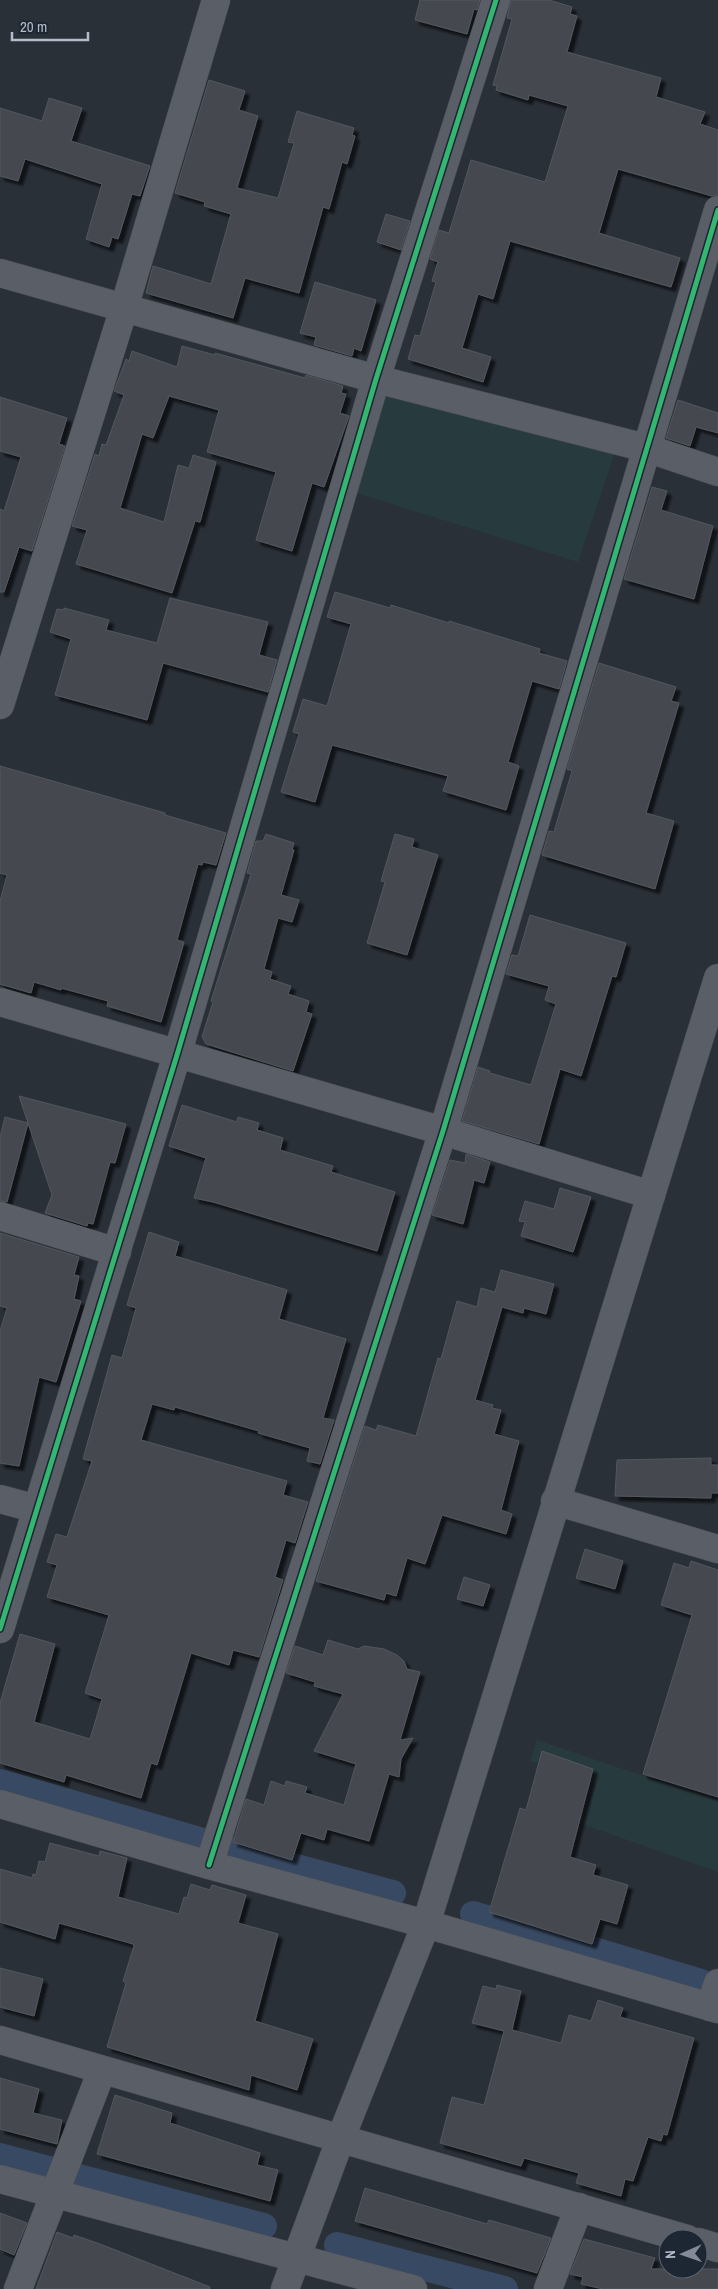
<svg xmlns="http://www.w3.org/2000/svg" width="718" height="2289" viewBox="0 0 718 2289" font-family="'Archivo Narrow',sans-serif">
<style>
.green{fill:#273a3e}
.lines{fill:none;stroke-linecap:round;stroke-linejoin:round}
.canal{stroke:#384963;stroke-width:26}
.building{fill:#444950;stroke:#52575f;filter:url(#shadow)}
.minor-casing{stroke:#484c53;stroke-width:29}
.minor{stroke:#5a5e66;stroke-width:28}
.cycleway-casing{stroke:#1d2633;stroke-width:8}
.cycleway{stroke:#33b770;stroke-width:5}
</style>
<defs>
<filter id="shadow"><feDropShadow dx="4.5" dy="4.5" stdDeviation="1" flood-color="#0009"/></filter>
</defs>
<rect width="100%" height="100%" fill="#2a3038"/>
<g class="green">
<path d="M 387,383 L 616,449 L 578,562 L 353,492 Z"/>
<path d="M 537,1740 L 718,1801 L 718,1872 L 582,1824 L 596,1784 L 530,1761 Z"/>
</g>
<g class="lines">
<g class="canal">
<path d="M 0,1782 L 203,1841"/>
<path d="M 230,1849 L 393,1893"/>
<path d="M 473,1914 L 701,1982"/>
<path d="M 0,2156 L 264,2226"/>
<path d="M 337,2245 L 505,2289"/>
</g>
</g>
<g class="building">
<path d="M 420,0 L 480,0 L 477,10 L 474,9 L 467,34 L 415,20 Z"/>
<path d="M 511,0 L 549,0 L 572,7 L 570,14 L 577,16 L 567,52 L 661,78 L 656,97 L 705,112 L 700,124 L 718,130 L 718,195 L 712,196 L 618,169 L 599,233 L 680,258 L 671,287 L 510,241 L 493,299 L 478,294 L 462,348 L 491,357 L 483,382 L 408,359 L 415,335 L 420,336 L 436,282 L 432,281 L 438,262 L 430,259 L 439,230 L 449,233 L 471,160 L 545,182 L 568,106 L 529,95 L 528,100 L 496,90 L 497,86 L 493,85 L 512,19 L 507,18 Z"/>
<path d="M 209,80 L 245,91 L 239,110 L 258,116 L 237,188 L 278,198 L 294,143 L 288,142 L 297,111 L 354,128 L 352,135 L 355,136 L 347,164 L 342,162 L 329,209 L 323,207 L 299,293 L 245,278 L 233,318 L 146,293 L 153,266 L 211,284 L 231,214 L 204,206 L 205,202 L 175,193 Z"/>
<path d="M 49,98 L 82,108 L 71,141 L 150,166 L 140,196 L 132,194 L 118,239 L 112,237 L 109,247 L 86,239 L 102,184 L 25,159 L 18,181 L 0,176 L 0,108 L 42,121 Z"/>
<path d="M 386,214 L 410,221 L 401,250 L 377,242 Z"/>
<path d="M 315,282 L 376,300 L 361,351 L 354,348 L 352,356 L 314,345 L 316,337 L 300,333 Z"/>
<path d="M 182,346 L 215,355 L 215,353 L 305,378 L 306,375 L 343,386 L 341,393 L 346,394 L 340,413 L 349,416 L 324,487 L 312,483 L 292,551 L 256,540 L 276,472 L 207,452 L 219,410 L 169,396 L 153,438 L 142,434 L 120,508 L 164,522 L 178,465 L 189,468 L 193,455 L 216,462 L 200,522 L 195,521 L 172,593 L 76,564 L 87,530 L 72,526 L 95,454 L 99,456 L 102,444 L 106,445 L 124,395 L 114,391 L 126,359 L 129,361 L 132,351 L 177,367 Z"/>
<path d="M 0,397 L 67,418 L 59,444 L 65,446 L 32,551 L 19,547 L 4,592 L 0,592 L 0,509 L 4,511 L 21,457 L 0,451 Z"/>
<path d="M 678,400 L 718,413 L 718,433 L 696,427 L 690,446 L 666,438 Z"/>
<path d="M 652,487 L 667,491 L 661,510 L 713,526 L 694,599 L 624,579 Z"/>
<path d="M 335,592 L 390,608 L 391,605 L 449,623 L 449,621 L 540,649 L 539,653 L 567,661 L 559,689 L 532,681 L 508,762 L 519,766 L 506,810 L 443,791 L 448,776 L 332,745 L 315,802 L 281,792 L 299,734 L 293,732 L 303,699 L 327,706 L 351,624 L 327,617 Z"/>
<path d="M 170,598 L 268,622 L 259,655 L 277,660 L 268,692 L 163,663 L 147,720 L 55,695 L 71,639 L 50,632 L 57,609 L 64,610 L 64,608 L 109,620 L 106,630 L 157,643 Z"/>
<path d="M 599,663 L 676,687 L 671,701 L 679,703 L 646,813 L 674,821 L 655,889 L 542,855 L 549,831 L 554,832 L 572,771 L 567,769 Z"/>
<path d="M 0,766 L 165,813 L 165,815 L 226,833 L 216,865 L 203,862 L 202,865 L 198,864 L 177,940 L 184,942 L 161,1022 L 107,1006 L 108,1001 L 61,988 L 61,990 L 34,982 L 31,993 L 0,984 L 0,901 L 7,875 L 0,873 Z"/>
<path d="M 266,834 L 294,843 L 292,850 L 294,850 L 281,895 L 299,900 L 292,922 L 278,918 L 264,969 L 272,972 L 270,979 L 291,986 L 288,994 L 309,1001 L 306,1012 L 312,1014 L 293,1071 L 206,1044 L 202,1037 L 213,1002 L 211,1001 L 251,874 L 247,873 L 256,841 L 263,841 Z"/>
<path d="M 395,834 L 414,839 L 412,847 L 438,855 L 407,955 L 367,943 L 385,882 L 381,881 Z"/>
<path d="M 530,915 L 626,943 L 616,977 L 612,976 L 581,1076 L 560,1069 L 539,1144 L 462,1121 L 478,1067 L 490,1071 L 490,1073 L 531,1085 L 556,1004 L 545,1000 L 549,986 L 506,974 L 512,955 L 518,956 Z"/>
<path d="M 19,1096 L 126,1124 L 115,1163 L 110,1162 L 93,1224 L 88,1223 L 87,1226 L 45,1213 L 52,1195 Z"/>
<path d="M 182,1105 L 237,1122 L 238,1117 L 259,1123 L 257,1130 L 283,1138 L 280,1150 L 333,1166 L 331,1172 L 395,1192 L 377,1251 L 213,1202 L 194,1198 L 206,1158 L 169,1146 Z"/>
<path d="M 5,1117 L 28,1123 L 7,1202 L 0,1201 L 0,1137 Z"/>
<path d="M 466,1154 L 490,1162 L 484,1183 L 474,1180 L 463,1224 L 432,1215 L 450,1160 L 465,1163 Z"/>
<path d="M 560,1188 L 591,1197 L 573,1252 L 521,1236 L 525,1222 L 519,1221 L 525,1201 L 554,1209 Z"/>
<path d="M 149,1232 L 179,1242 L 175,1256 L 287,1290 L 279,1319 L 346,1339 L 323,1418 L 334,1420 L 320,1464 L 307,1461 L 310,1448 L 258,1433 L 259,1431 L 175,1407 L 174,1410 L 152,1404 L 141,1440 L 287,1481 L 283,1495 L 308,1502 L 295,1543 L 286,1540 L 275,1577 L 283,1580 L 259,1657 L 233,1650 L 229,1665 L 191,1653 L 157,1765 L 151,1763 L 141,1798 L 66,1775 L 64,1782 L 0,1763 L 0,1703 L 20,1634 L 55,1644 L 34,1722 L 90,1739 L 102,1699 L 85,1693 L 109,1615 L 47,1597 L 57,1565 L 47,1562 L 56,1534 L 67,1537 L 92,1461 L 83,1459 L 112,1355 L 122,1358 L 136,1308 L 127,1305 Z"/>
<path d="M 0,1233 L 79,1257 L 74,1275 L 79,1276 L 74,1299 L 81,1301 L 56,1382 L 39,1377 L 19,1466 L 0,1463 L 0,1331 L 7,1308 L 0,1306 Z"/>
<path d="M 501,1270 L 554,1284 L 546,1314 L 524,1308 L 523,1313 L 502,1307 L 475,1400 L 493,1405 L 492,1408 L 501,1410 L 494,1434 L 519,1441 L 501,1510 L 512,1514 L 506,1534 L 442,1515 L 425,1564 L 407,1558 L 396,1596 L 386,1593 L 384,1600 L 316,1581 L 365,1426 L 376,1430 L 378,1425 L 416,1436 L 438,1358 L 441,1359 L 457,1301 L 477,1307 L 481,1288 L 495,1292 Z"/>
<path d="M 711,1458 L 711,1465 L 718,1465 L 718,1493 L 711,1493 L 711,1498 L 615,1496 L 617,1460 Z"/>
<path d="M 585,1549 L 623,1561 L 615,1589 L 576,1578 Z"/>
<path d="M 691,1561 L 718,1570 L 718,1797 L 643,1774 L 692,1615 L 661,1605 L 674,1563 L 689,1568 Z"/>
<path d="M 464,1577 L 490,1585 L 483,1606 L 457,1599 Z"/>
<path d="M 328,1640 L 358,1649 L 364,1646 L 384,1649 L 397,1655 L 404,1661 L 407,1669 L 420,1672 L 400,1740 L 413,1738 L 401,1759 L 399,1777 L 389,1774 L 369,1841 L 327,1829 L 324,1840 L 301,1833 L 292,1860 L 233,1842 L 246,1799 L 264,1805 L 271,1781 L 285,1786 L 286,1781 L 307,1787 L 305,1793 L 344,1805 L 356,1764 L 314,1751 L 343,1694 L 314,1686 L 315,1682 L 286,1673 L 295,1646 L 323,1655 Z"/>
<path d="M 542,1751 L 593,1769 L 570,1857 L 596,1865 L 593,1875 L 628,1885 L 617,1924 L 600,1919 L 592,1944 L 489,1912 L 520,1808 L 526,1810 Z"/>
<path d="M 50,1843 L 99,1856 L 100,1851 L 127,1858 L 118,1897 L 179,1914 L 184,1897 L 187,1898 L 191,1884 L 210,1890 L 212,1885 L 246,1895 L 238,1923 L 278,1934 L 255,2021 L 313,2039 L 297,2090 L 251,2075 L 249,2090 L 107,2047 L 126,1983 L 123,1981 L 134,1946 L 133,1944 L 59,1923 L 55,1939 L 0,1922 L 0,1869 L 32,1878 L 33,1874 L 36,1875 L 39,1861 L 45,1862 Z"/>
<path d="M 0,1968 L 43,1979 L 34,2016 L 0,2007 Z"/>
<path d="M 497,1985 L 521,1991 L 512,2030 L 561,2043 L 569,2015 L 591,2021 L 598,2000 L 623,2008 L 620,2017 L 694,2038 L 667,2135 L 663,2134 L 661,2141 L 648,2137 L 633,2181 L 625,2179 L 621,2196 L 576,2183 L 579,2173 L 524,2158 L 521,2166 L 440,2143 L 452,2097 L 484,2105 L 504,2031 L 472,2023 L 483,1986 L 496,1989 Z"/>
<path d="M 0,2078 L 39,2089 L 33,2113 L 62,2120 L 57,2144 L 0,2129 Z"/>
<path d="M 115,2095 L 172,2113 L 170,2123 L 260,2153 L 257,2165 L 278,2170 L 270,2201 L 97,2154 Z"/>
<path d="M 365,2188 L 487,2224 L 489,2220 L 551,2238 L 537,2273 L 355,2221 Z"/>
<path d="M 0,2213 L 27,2223 L 14,2255 L 0,2249 Z"/>
<path d="M 57,2232 L 73,2238 L 74,2235 L 100,2244 L 210,2287 L 210,2289 L 36,2289 Z"/>
<path d="M 584,2239 L 655,2258 L 651,2269 L 718,2269 L 718,2289 L 603,2289 L 581,2284 L 583,2277 L 570,2274 Z"/>
</g>
<g class="lines">
<defs>
<g id="minor">
<path d="M 0,273 L 376,379 L 646,448 L 718,472"/>
<path d="M 0,705 L 124,308 L 216,0"/>
<path d="M 0,1002 L 443,1131 L 651,1195"/>
<path d="M 0,1216 L 117,1252"/>
<path d="M 0,1499 L 37,1509"/>
<path d="M 555,1501 L 718,1549"/>
<path d="M 0,1629 L 177,1055 L 376,379 L 496,0"/>
<path d="M 0,1804 L 209,1865 L 426,1924 L 718,2009"/>
<path d="M 209,1865 L 443,1131 L 718,210"/>
<path d="M 710,2007 L 718,1983"/>
<path d="M 0,2040 L 687,2239"/>
<path d="M 0,2179 L 413,2289"/>
<path d="M 698,2242 L 718,2248"/>
<path d="M 18,2289 L 102,2070"/>
<path d="M 285,2289 L 340,2140 L 426,1924 L 718,978"/>
<path d="M 548,2289 L 579,2207"/>
</g>
</defs>
<use href="#minor" class="minor-casing"/>
<use href="#minor" class="minor"/>
<defs>
<g id="cycleway">
<path d="M 0,1629 L 177,1055 L 376,379 L 496,0"/>
<path d="M 209,1865 L 443,1131 L 718,210"/>
</g>
</defs>
<use href="#cycleway" class="cycleway-casing"/>
<use href="#cycleway" class="cycleway"/>
</g>
<g transform="translate(683 2254) rotate(268)"><circle r="24" fill="#1d2633" stroke="#59626f"/>
<path d="M0-4L9 19L0 12L-9 19Z" fill="#848b96"/>
<text y="-8" font-size="14" font-weight="bold" text-anchor="middle" fill="#b4bcc9">N</text>
</g>
<path d="M12 32v8h76v-8" fill="none" stroke="#b4bcc9" stroke-width="2.5"/>
<text x="20" y="32" font-size="15" fill="#b4bcc9" stroke="#1d2633" stroke-width="4" paint-order="stroke">20 m</text>
</svg>
